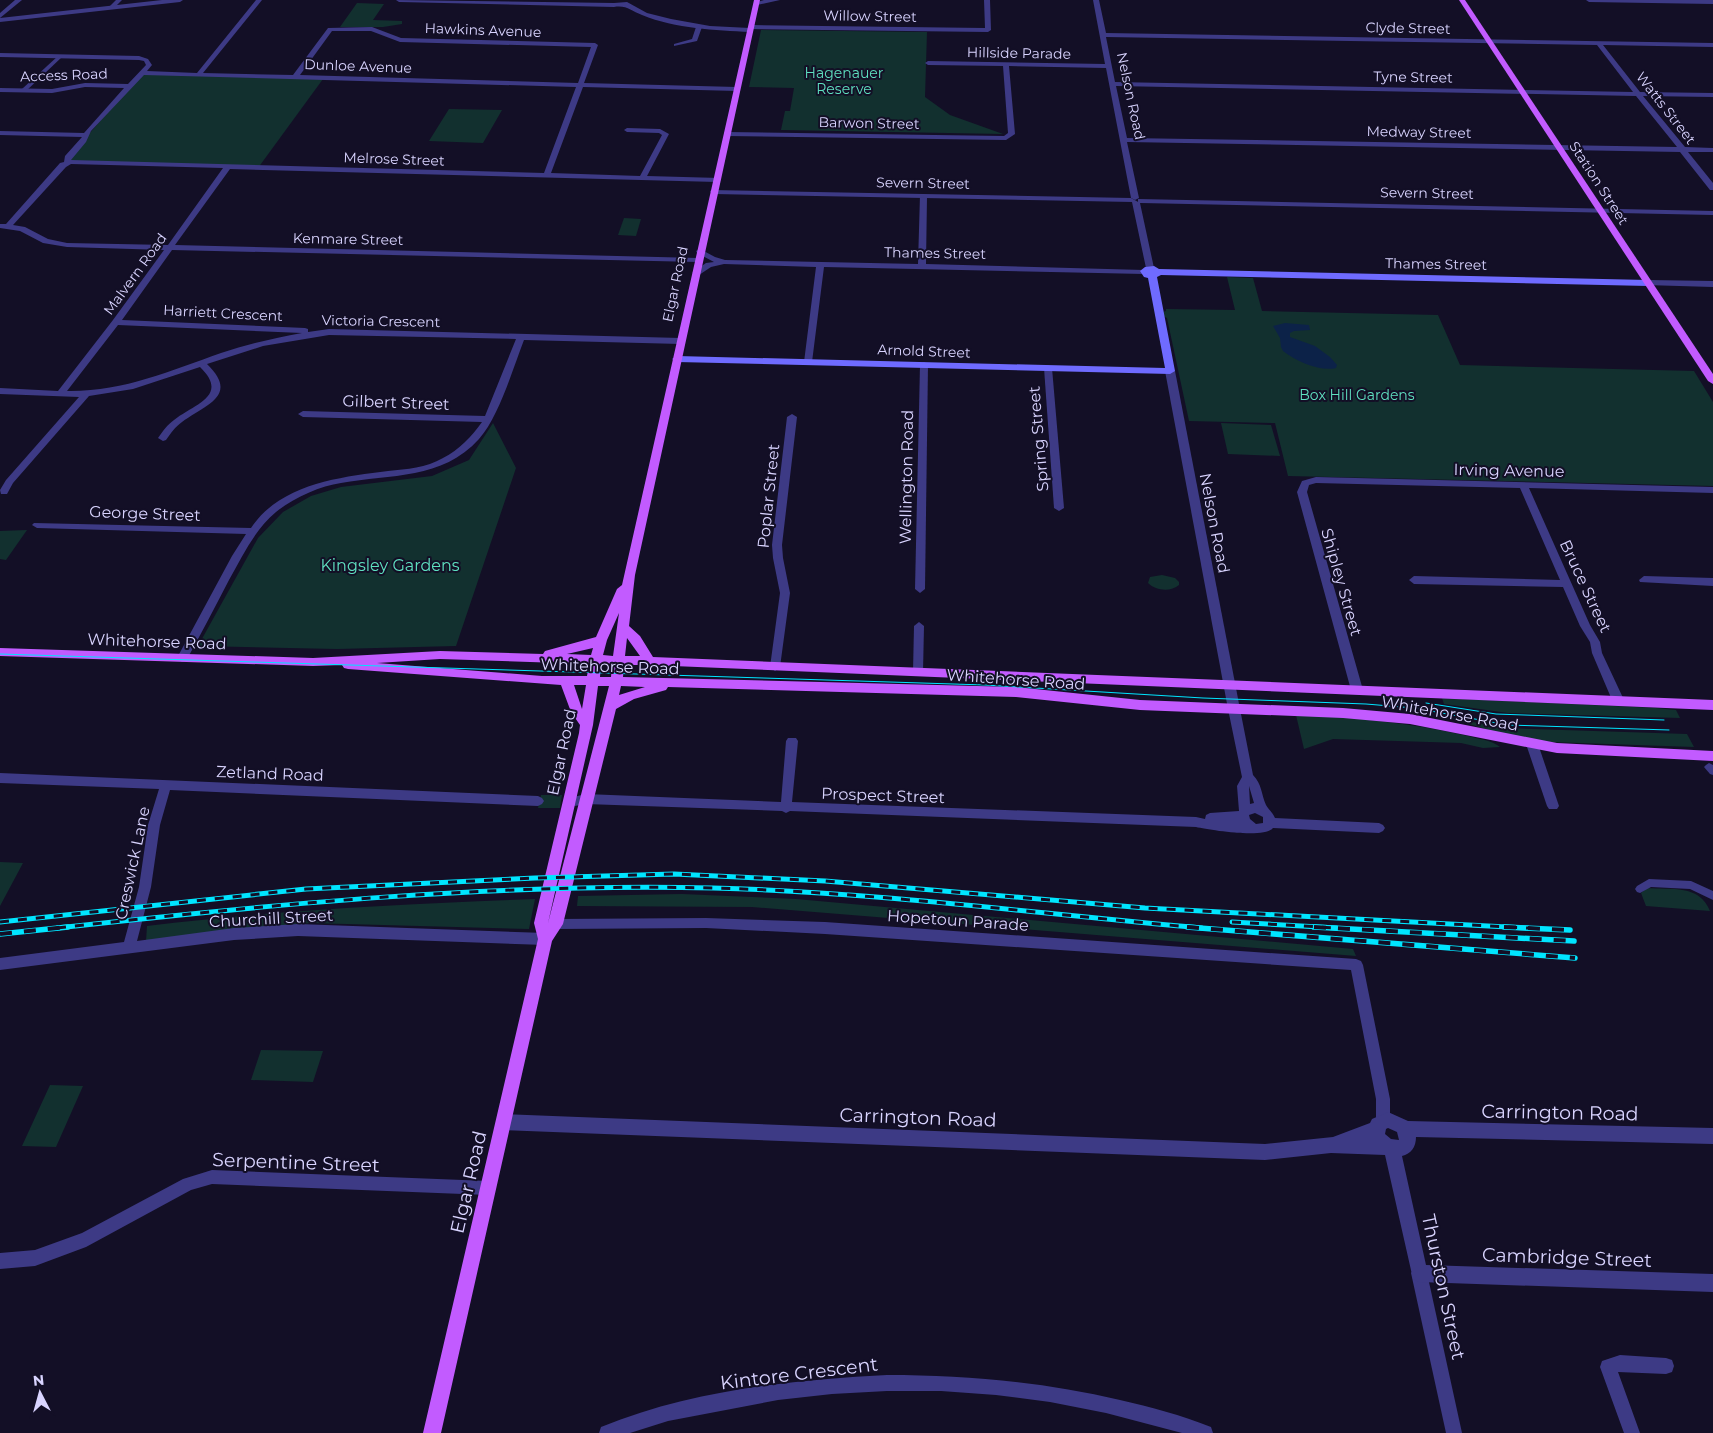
<svg xmlns="http://www.w3.org/2000/svg" width="1713" height="1433" viewBox="0 0 1713 1433" font-family="Montserrat,sans-serif">
<style>
.green{fill:#12302f}
.water{fill:#0c2248}
.lines{fill:none;stroke-linecap:round;stroke-linejoin:round}
.pedestrian{fill:#3d3a85;fill-rule:evenodd}
.minor{fill:#3d3a85;fill-rule:evenodd}
.tertiary{fill:#3d3a85;fill-rule:evenodd}
.secondary{fill:#6f6bff;fill-rule:evenodd}
.primary{fill:#c25bff;fill-rule:evenodd}
.tram{stroke:#00e5ff;stroke-width:1}
.rail-far1-casing{stroke:#00e5ff;stroke-width:5}
.rail-casing{stroke:#00e5ff;stroke-width:5.5}
.rail-far1{stroke:#130f26;stroke-width:3;stroke-dasharray:9;stroke-linecap:butt}
.rail{stroke:#130f26;stroke-width:4;stroke-dasharray:12;stroke-linecap:butt}
.labels{text-anchor:middle;stroke-width:4;stroke-linejoin:round;paint-order:stroke}
.far-street-label{font-size:14px;fill:#d9d4ff;stroke:#130f26}
.far-park-label{font-size:14px;fill:#5fe0c0;stroke:#130f26}
.street-label{font-size:16px;fill:#d9d4ff;stroke:#130f26}
.park-label{font-size:16px;fill:#5fe0c0;stroke:#130f26}
.near-street-label{font-size:19px;fill:#d9d4ff;stroke:#130f26}
</style>
<rect width="100%" height="100%" fill="#130f26"/>
<g class="green">
<path d="M 357,3 L 384,4 L 373,20 L 402,21 L 402,24 L 383,27 L 340,27 Z"/>
<path d="M 761,30 L 927,32 L 925,97 L 950,115 L 1003,134 L 781,130 L 785,111 L 790,111 L 794,88 L 749,87 Z"/>
<path d="M 142,73 L 323,79 L 258,168 L 70,162 L 68,158 Z"/>
<path d="M 449,109 L 502,110 L 483,143 L 429,141 Z"/>
<path d="M 624,218 L 641,219 L 636,236 L 618,235 Z"/>
<path d="M 1227,277 L 1253,278 L 1262,311 L 1438,315 L 1460,365 L 1694,371 L 1713,402 L 1713,486 L 1288,476 L 1275,423 L 1189,421 L 1167,318 L 1163,316 L 1163,312 L 1166,311 L 1166,309 L 1235,310 Z"/>
<path d="M 493,423 L 516,468 L 456,646 L 337,649 L 198,646 L 258,538 L 283,512 L 311,496 L 341,487 L 432,476 L 469,460 Z"/>
<path d="M 1221,423 L 1271,425 L 1280,456 L 1228,454 Z"/>
<path d="M 27,530 L 6,560 L 0,559 L 0,531 Z"/>
<path d="M 1162,575 L 1175,578 L 1179,582 L 1179,585 C 1171,592 1156,591 1148,583 L 1150,577 Z"/>
<path d="M 1442,698 L 1656,708 L 1676,710 L 1680,718 L 1508,713 L 1444,704 Z"/>
<path d="M 1296,715 C 1354,717 1412,723 1468,736 C 1478,739 1492,740 1500,747 L 1483,748 L 1461,743 L 1333,739 L 1304,749 Z"/>
<path d="M 1446,717 L 1505,728 L 1687,734 L 1694,747 L 1550,742 L 1502,734 Z"/>
<path d="M 541,795 L 562,795 L 560,808 L 538,808 Z"/>
<path d="M 0,862 L 23,863 L 0,906 Z"/>
<path d="M 1647,888 C 1672,890 1699,884 1710,911 L 1646,906 L 1641,893 Z"/>
<path d="M 682,894 L 796,899 L 1353,949 L 1356,956 L 752,907 L 577,906 L 578,896 Z"/>
<path d="M 535,899 L 529,929 L 310,923 L 146,941 L 147,926 C 276,910 406,904 535,899 Z"/>
<path d="M 261,1050 L 323,1051 L 313,1082 L 251,1080 Z"/>
<path d="M 50,1085 L 83,1086 L 56,1147 L 22,1146 Z"/>
</g>
<path class="water" d="M 1285,323 L 1309,325 L 1310,330 L 1294,331 L 1290,333 L 1290,337 L 1315,346 L 1330,357 L 1337,365 L 1336,368 C 1320,372 1296,361 1283,351 L 1281,347 L 1280,338 L 1273,326 Z"/>
<g class="lines">
<g class="pedestrian">
<path d="M 58,56 L 62,57 L 26,91 L 22,91 L 22,89 Z"/>
<path d="M 1709,763 L 1713,765 L 1713,775 L 1710,774 L 1704,767 L 1706,765 Z"/>
<path d="M 1649,879 L 1691,881 L 1713,891 L 1713,900 L 1690,889 L 1651,887 L 1640,893 L 1637,892 L 1635,889 L 1637,886 Z"/>
</g>
<g class="minor">
<path d="M 15,0 L 22,0 L 0,18 L 0,13 Z"/>
<path d="M 116,0 L 122,0 L 113,9 L 109,9 L 109,7 Z"/>
<path d="M 256,0 L 262,0 L 203,73 L 293,75 L 328,28 L 372,27 L 401,38 L 595,43 L 598,45 L 584,83 L 737,87 L 740,89 L 737,91 L 583,87 L 551,173 L 640,176 L 662,135 L 659,133 L 627,132 L 624,130 L 627,128 L 660,129 L 669,134 L 647,176 L 720,178 L 721,180 L 717,182 L 230,169 L 175,245 L 698,258 L 702,260 L 698,262 L 172,250 L 122,320 L 305,328 L 308,329 L 308,332 L 329,329 L 681,338 L 685,341 L 681,344 L 524,340 C 513,368 499,417 479,439 C 442,480 391,474 341,483 C 320,486 293,498 276,512 C 255,529 242,557 229,580 C 215,607 201,634 186,661 L 182,662 L 177,658 L 232,556 L 246,534 L 37,528 L 32,525 L 34,523 L 251,528 C 280,484 340,477 388,471 C 407,469 426,468 443,458 C 459,450 472,436 482,422 L 303,417 L 298,414 L 303,411 L 485,416 L 516,339 L 329,335 L 263,346 L 207,364 C 240,396 205,405 182,422 C 175,427 171,433 166,440 L 163,441 L 158,438 C 163,431 167,425 174,420 C 194,404 230,396 200,367 L 133,389 L 89,396 L 13,483 L 7,494 L 1,494 L 0,490 L 6,480 L 79,397 L 0,394 L 0,388 L 58,391 L 113,320 L 164,250 L 67,247 L 43,243 L 20,231 L 0,228 L 0,224 L 6,224 L 60,163 L 64,162 L 65,156 L 82,137 L 0,135 L 0,131 L 84,133 L 124,88 L 85,87 L 52,93 L 0,92 L 0,88 L 52,89 L 85,83 L 128,84 L 146,65 L 144,61 L 139,60 L 0,57 L 0,53 L 139,56 L 148,59 L 152,65 L 147,71 L 197,73 ZM 332,31 L 371,31 L 400,42 L 591,47 L 578,83 L 300,75 ZM 144,75 L 576,87 L 544,173 L 71,160 L 86,142 L 91,131 ZM 71,164 L 223,168 L 168,245 L 67,243 L 48,239 L 25,227 L 13,225 L 66,167 ZM 118,325 L 302,333 C 275,338 248,344 221,353 C 170,371 122,392 67,391 Z"/>
<path d="M 984,0 L 990,0 L 991,30 L 988,32 L 751,29 L 748,27 L 751,25 L 985,28 Z"/>
<path d="M 1093,0 L 1099,0 L 1106,33 L 1713,43 L 1713,47 L 1603,45 L 1640,92 L 1713,93 L 1713,97 L 1643,96 L 1685,147 L 1713,148 L 1713,152 L 1688,152 L 1713,183 L 1713,190 L 1710,190 L 1680,152 L 1127,142 L 1139,198 L 1135,200 L 1131,198 L 1106,68 L 1009,66 L 1015,134 L 1006,140 L 727,136 L 724,134 L 727,132 L 1004,136 L 1008,133 L 1003,66 L 928,65 L 925,63 L 928,61 L 1105,64 ZM 1106,37 L 1597,45 L 1633,92 L 1115,82 ZM 1116,86 L 1636,96 L 1677,147 L 1127,138 Z"/>
<path d="M 1586,0 L 1713,0 L 1713,4 L 1589,2 Z"/>
<path d="M 699,25 L 702,27 L 697,41 L 674,46 L 674,44 L 692,39 L 696,27 Z"/>
<path d="M 920,195 L 927,197 L 926,264 L 1144,270 L 1148,272 L 1144,274 L 824,267 L 812,362 L 808,365 L 804,362 L 816,267 L 724,264 L 711,267 L 699,275 L 692,273 L 706,263 L 714,262 L 697,253 L 696,251 L 700,249 L 715,257 L 725,260 L 918,264 Z"/>
<path d="M 1138,199 L 1713,211 L 1713,215 L 1141,203 L 1138,203 Z"/>
<path d="M 924,362 L 928,365 L 925,589 L 920,593 L 915,589 L 920,365 Z"/>
<path d="M 1048,365 L 1052,368 L 1064,508 L 1059,511 L 1054,508 L 1044,368 Z"/>
<path d="M 792,414 L 797,417 L 782,545 L 783,558 L 790,593 L 780,667 L 775,671 L 770,667 L 780,593 L 773,558 L 772,545 L 787,417 Z"/>
<path d="M 1316,477 L 1713,487 L 1713,493 L 1529,488 L 1590,625 L 1600,642 L 1602,653 L 1624,700 L 1618,704 L 1612,700 L 1592,653 L 1590,642 L 1580,626 L 1563,587 L 1414,584 L 1409,580 L 1414,576 L 1560,580 L 1520,488 L 1316,483 L 1309,485 L 1307,492 L 1363,690 L 1357,694 L 1351,690 L 1297,492 L 1302,481 Z"/>
<path d="M 1644,576 L 1713,578 L 1713,586 L 1640,582 L 1639,580 Z"/>
<path d="M 919,622 L 924,626 L 923,672 L 918,676 L 913,672 L 914,626 Z"/>
<path d="M 1234,705 L 1240,709 L 1253,775 C 1262,784 1261,794 1266,805 C 1269,810 1273,813 1275,818 L 1379,823 L 1383,825 L 1385,828 L 1383,831 L 1379,833 L 1273,828 C 1265,839 1210,830 1196,827 L 790,811 L 786,813 L 782,811 L 586,804 L 569,807 L 565,805 L 563,802 L 565,799 L 586,794 L 781,802 L 786,741 L 788,738 L 796,738 L 798,741 L 792,802 L 1196,817 L 1205,819 L 1206,815 L 1210,813 L 1239,811 L 1237,786 L 1242,777 L 1228,709 ZM 1249,786 L 1254,803 L 1250,804 ZM 1255,813 L 1263,817 L 1263,823 L 1256,824 L 1250,819 L 1249,815 Z"/>
<path d="M 1532,740 L 1536,741 L 1538,744 L 1559,806 L 1557,809 L 1549,809 L 1547,806 L 1526,744 L 1528,741 Z"/>
<path d="M 0,773 L 538,796 L 542,798 L 544,801 L 542,804 L 538,806 L 170,790 L 160,825 L 151,887 L 137,941 L 234,928 L 298,924 L 545,933 L 550,935 L 551,939 L 550,943 L 545,945 L 298,936 L 234,940 L 0,970 L 0,958 L 124,942 L 139,887 L 148,825 L 159,789 L 0,783 Z"/>
<path d="M 706,918 L 825,922 L 1356,959 L 1361,961 L 1363,965 L 1390,1099 L 1390,1121 L 1388,1126 L 1383,1128 L 1378,1126 L 1376,1121 L 1376,1099 L 1351,970 L 825,934 L 706,928 L 556,929 L 551,928 L 550,924 L 551,920 L 556,919 Z"/>
<path d="M 212,1170 L 488,1181 L 493,1183 L 495,1188 L 493,1193 L 488,1195 L 212,1184 L 191,1190 L 86,1247 L 35,1266 L 0,1269 L 0,1253 L 35,1250 L 82,1233 L 183,1179 Z"/>
<path d="M 1419,1265 L 1424,1268 L 1427,1273 L 1462,1433 L 1446,1433 L 1411,1273 L 1414,1268 Z"/>
<path d="M 1620,1355 L 1666,1358 L 1672,1360 L 1674,1366 L 1672,1372 L 1666,1374 L 1618,1372 L 1640,1433 L 1624,1433 L 1600,1367 L 1602,1361 Z"/>
<path d="M 887,1375 C 966,1375 1043,1382 1120,1400 C 1151,1407 1181,1415 1211,1427 L 1213,1433 L 1182,1433 L 1106,1413 L 1050,1402 L 996,1395 L 941,1391 L 887,1391 L 832,1394 L 778,1400 L 668,1421 L 630,1433 L 599,1433 L 601,1427 C 691,1390 791,1380 887,1375 Z"/>
</g>
<g class="tertiary">
<path d="M 162,0 L 183,0 L 180,2 L 0,22 L 0,18 Z"/>
<path d="M 396,0 L 614,3 L 627,2 L 647,13 L 671,19 L 710,26 L 750,28 L 753,30 L 750,32 C 715,30 676,29 642,15 C 631,11 627,5 614,7 L 399,2 Z"/>
<path d="M 780,0 L 757,5 L 754,3 L 764,0 Z"/>
<path d="M 711,190 L 1131,198 L 1140,203 L 1154,268 L 1150,271 L 1146,268 L 1132,202 L 714,194 L 710,192 Z"/>
<path d="M 1648,280 L 1713,281 L 1713,287 L 1645,285 L 1644,283 Z"/>
<path d="M 1170,368 L 1175,371 L 1240,709 L 1238,712 L 1230,712 L 1228,709 L 1165,371 Z"/>
<path d="M 1388,1112 L 1408,1121 L 1713,1128 L 1713,1144 L 1416,1137 C 1416,1147 1411,1154 1402,1156 L 1426,1265 L 1713,1274 L 1713,1292 L 1419,1282 L 1413,1279 L 1385,1155 L 1331,1153 L 1265,1160 L 504,1130 L 498,1127 L 496,1122 L 498,1117 L 504,1114 L 1265,1144 L 1333,1137 L 1370,1123 L 1372,1119 ZM 1388,1128 L 1397,1132 L 1399,1140 L 1391,1139 L 1385,1134 L 1386,1129 Z"/>
</g>
<path class="secondary" d="M 1154,266 L 1159,269 L 1648,280 L 1652,283 L 1648,286 L 1161,275 L 1157,277 L 1175,371 L 1170,374 L 677,362 L 672,359 L 677,356 L 1165,368 L 1148,278 L 1144,277 L 1140,271 L 1145,267 Z"/>
<g class="primary">
<path d="M 754,0 L 760,0 L 635,575 L 629,626 L 640,636 L 653,657 L 1713,700 L 1713,710 L 649,665 L 624,665 L 623,677 L 1016,687 L 1140,700 L 1343,708 L 1410,714 L 1557,743 L 1713,751 L 1713,761 L 1557,753 L 1410,724 L 1343,718 L 1140,710 L 1016,697 L 668,687 L 666,690 L 634,699 L 616,709 L 563,924 L 552,941 L 441,1433 L 423,1433 L 538,939 L 534,923 L 579,733 L 580,725 L 571,712 L 561,685 L 348,669 L 344,668 L 342,665 L 313,666 L 0,656 L 0,648 L 313,658 L 440,651 L 543,654 L 545,651 L 596,637 L 617,589 L 622,585 ZM 619,613 L 613,656 L 603,655 L 607,640 ZM 627,638 L 640,656 L 625,656 ZM 593,648 L 591,655 L 567,654 ZM 440,659 L 589,664 L 587,676 L 542,676 L 377,663 ZM 601,664 L 612,664 L 611,677 L 600,677 ZM 574,685 L 586,685 L 582,709 ZM 598,686 L 609,686 L 548,923 L 593,725 ZM 621,686 L 645,687 L 619,695 Z"/>
<path d="M 1459,0 L 1465,0 L 1713,374 L 1713,384 L 1708,381 Z"/>
</g>
<g class="tram">
<path d="M 0,654 L 985,685 L 1203,698 L 1366,704 L 1414,708 L 1508,725 L 1669,730"/>
<path d="M 1426,703 L 1496,714 L 1664,720"/>
</g>
<defs>
<g id="rail-far1">
<path d="M 0,922 L 306,889 L 535,878 L 674,874 L 825,881 L 1145,908 L 1528,928"/>
<path d="M 1232,922 L 1337,928"/>
<path d="M 57,928 C 275,904 493,883 713,888 C 876,892 1039,914 1202,928"/>
</g>
<g id="rail">
<path d="M 1187,927 L 1575,958"/>
<path d="M 1314,927 L 1574,941"/>
<path d="M 1504,927 L 1570,930"/>
<path d="M 0,934 L 68,927"/>
</g>
</defs>
<use href="#rail-far1" class="rail-far1-casing"/>
<use href="#rail" class="rail-casing"/>
<use href="#rail-far1" class="rail-far1"/>
<use href="#rail" class="rail"/>
</g>
<g class="labels">
<g class="far-street-label">
<text transform="translate(870 16) rotate(1)" y="5">Willow Street</text>
<text transform="translate(1408 28) rotate(1)" y="5">Clyde Street</text>
<text transform="translate(483 30) rotate(2)" y="5">Hawkins Avenue</text>
<text transform="translate(1019 53) rotate(1)" y="5">Hillside Parade</text>
<text transform="translate(358 66) rotate(2)" y="5">Dunloe Avenue</text>
<text transform="translate(64 75) rotate(-2)" y="5">Access Road</text>
<text transform="translate(1413 77) rotate(1)" y="5">Tyne Street</text>
<text transform="translate(1131 96) rotate(78)" y="5">Nelson Road</text>
<text transform="translate(1666 108) rotate(52)" y="5">Watts Street</text>
<text transform="translate(869 123) rotate(1)" y="5">Barwon Street</text>
<text transform="translate(1419 132) rotate(1)" y="5">Medway Street</text>
<text transform="translate(394 159) rotate(2)" y="5">Melrose Street</text>
<text transform="translate(923 183) rotate(1)" y="5">Severn Street</text>
<text transform="translate(1599 183) rotate(57)" y="5">Station Street</text>
<text transform="translate(1427 193) rotate(1)" y="5">Severn Street</text>
<text transform="translate(348 239) rotate(1)" y="5">Kenmare Street</text>
<text transform="translate(935 253) rotate(1)" y="5">Thames Street</text>
<text transform="translate(1436 264) rotate(1)" y="5">Thames Street</text>
<text transform="translate(135 274) rotate(-54)" y="5">Malvern Road</text>
<text transform="translate(675 284) rotate(-78)" y="5">Elgar Road</text>
<text transform="translate(223 313) rotate(3)" y="5">Harriett Crescent</text>
<text transform="translate(381 321) rotate(1)" y="5">Victoria Crescent</text>
<text transform="translate(924 351) rotate(2)" y="5">Arnold Street</text>
</g>
<g class="far-park-label">
<text x="844" y="78">Hagenauer<tspan x="844" dy="16">Reserve</tspan></text>
<text x="1357" y="400">Box Hill Gardens</text>
</g>
<g class="street-label">
<text transform="translate(396 402) rotate(2)" y="6">Gilbert Street</text>
<text transform="translate(1038 439) rotate(-95)" y="6">Spring Street</text>
<text transform="translate(1509 470) rotate(1)" y="6">Irving Avenue</text>
<text transform="translate(906 477) rotate(-89)" y="6">Wellington Road</text>
<text transform="translate(768 496) rotate(-84)" y="6">Poplar Street</text>
<text transform="translate(145 513) rotate(2)" y="6">George Street</text>
<text transform="translate(1215 523) rotate(79)" y="6">Nelson Road</text>
<text transform="translate(1342 582) rotate(74)" y="6">Shipley Street</text>
<text transform="translate(1586 586) rotate(65)" y="6">Bruce Street</text>
<text transform="translate(157 641) rotate(2)" y="6">Whitehorse Road</text>
<text transform="translate(610 666) rotate(2)" y="6">Whitehorse Road</text>
<text transform="translate(1016 679) rotate(4)" y="6">Whitehorse Road</text>
<text transform="translate(1450 713) rotate(10)" y="6">Whitehorse Road</text>
<text transform="translate(561 752) rotate(-78)" y="6">Elgar Road</text>
<text transform="translate(270 773) rotate(2)" y="6">Zetland Road</text>
<text transform="translate(883 795) rotate(2)" y="6">Prospect Street</text>
<text transform="translate(132 863) rotate(-78)" y="6">Creswick Lane</text>
<text transform="translate(271 918) rotate(-3)" y="6">Churchill Street</text>
<text transform="translate(958 920) rotate(4)" y="6">Hopetoun Parade</text>
</g>
<g class="park-label">
<text x="390" y="571">Kingsley Gardens</text>
</g>
<g class="near-street-label">
<text transform="translate(1560 1112) rotate(1)" y="7">Carrington Road</text>
<text transform="translate(918 1117) rotate(2)" y="7">Carrington Road</text>
<text transform="translate(296 1162) rotate(2)" y="7">Serpentine Street</text>
<text transform="translate(468 1182) rotate(-77)" y="7">Elgar Road</text>
<text transform="translate(1567 1257) rotate(2)" y="7">Cambridge Street</text>
<text transform="translate(1444 1287) rotate(78)" y="7">Thurston Street</text>
<text transform="translate(799 1373) rotate(-7)" y="7">Kintore Crescent</text>
</g>
</g>
<g transform="translate(40 1393) rotate(354)" stroke="#130f26" stroke-width="4" paint-order="stroke">
<path d="M0-4L9 19L0 12L-9 19Z" fill="#d9d4ff"/>
<text y="-8" font-size="14" font-weight="bold" text-anchor="middle" fill="#d9d4ff">N</text>
</g>
</svg>
